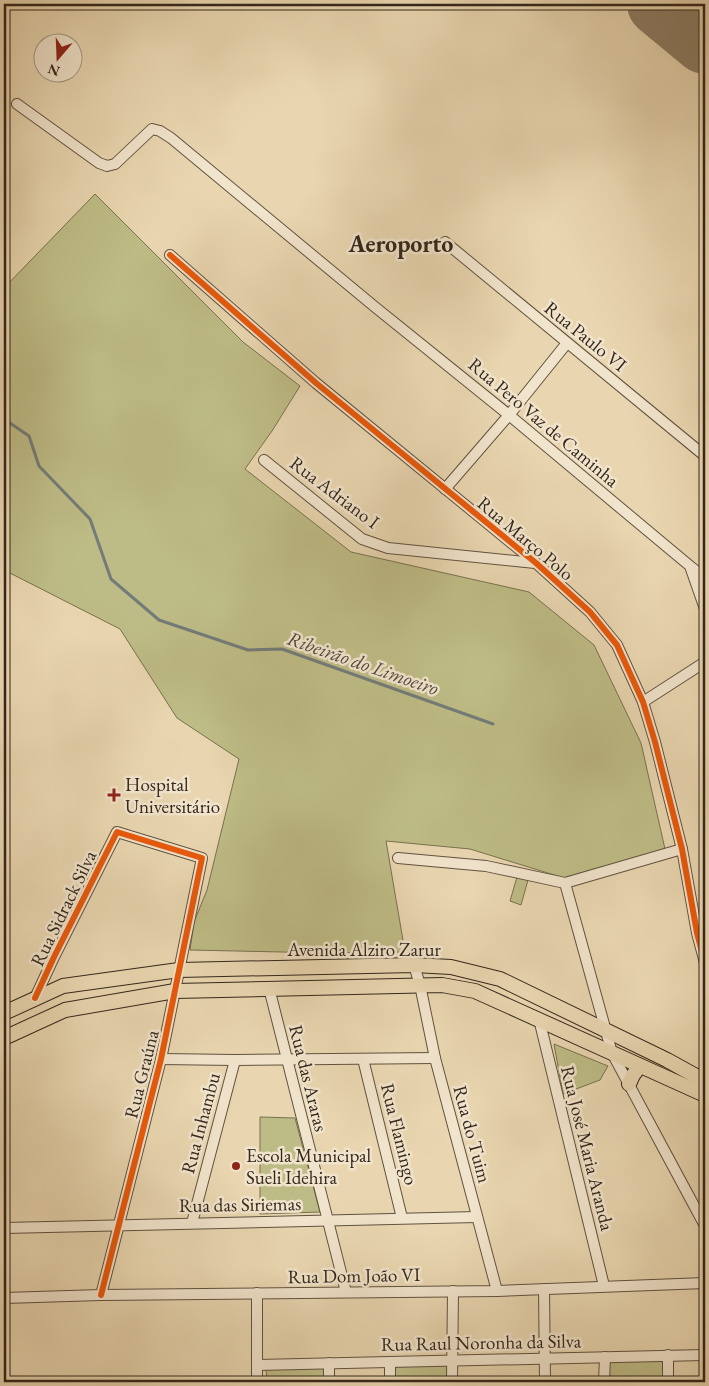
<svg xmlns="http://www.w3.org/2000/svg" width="709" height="1386" viewBox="0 0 709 1386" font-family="'EB Garamond',serif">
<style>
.green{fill:#bebc86;stroke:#787150}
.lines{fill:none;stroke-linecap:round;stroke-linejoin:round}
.stream{stroke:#737c79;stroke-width:3}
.runway{stroke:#8e7e66;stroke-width:64}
.minor-casing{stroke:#605240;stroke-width:12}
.major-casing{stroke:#33261b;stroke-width:16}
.minor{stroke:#f1e4cc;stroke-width:10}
.major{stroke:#e9d6b0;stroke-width:14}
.cycleway-casing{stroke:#f1e4cc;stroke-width:9}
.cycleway{stroke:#e8590c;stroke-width:6}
.poi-dot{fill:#8f2418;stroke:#f1e4cc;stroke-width:2}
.labels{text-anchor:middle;stroke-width:5;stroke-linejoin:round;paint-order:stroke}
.street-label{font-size:19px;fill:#33261b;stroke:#f1e4cc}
.poi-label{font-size:19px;fill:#33261b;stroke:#f1e4cc;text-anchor:start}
.water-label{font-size:20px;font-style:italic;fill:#4e4a42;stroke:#f1e4cc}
.district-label{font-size:24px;font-weight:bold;fill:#33261b;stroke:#f1e4cc}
</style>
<rect width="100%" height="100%" fill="#e9d6b0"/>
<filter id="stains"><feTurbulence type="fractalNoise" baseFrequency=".004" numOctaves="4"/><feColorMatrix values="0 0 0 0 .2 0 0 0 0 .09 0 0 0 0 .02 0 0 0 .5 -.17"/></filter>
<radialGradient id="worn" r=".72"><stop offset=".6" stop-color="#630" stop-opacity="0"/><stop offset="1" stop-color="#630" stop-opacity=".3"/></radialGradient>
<g class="green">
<path d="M 95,194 L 243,342 L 300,386 L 272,431 L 245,469 L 351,552 L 529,592 L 594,645 L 641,743 L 665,849 L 564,878 L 470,849 L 386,841 L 405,952 L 329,953 L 190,950 L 194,922 L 207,890 L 239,759 L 177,718 L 120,629 L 4,570 L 4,288 Z"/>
<path d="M 517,877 L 528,880 L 521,905 L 510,901 Z"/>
<path d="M 554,1044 L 608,1066 L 600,1080 L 563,1094 Z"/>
<path d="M 260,1117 L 295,1118 L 320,1212 L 260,1214 Z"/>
<rect x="609" y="1361" width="54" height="21"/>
<path d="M 449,1363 L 449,1382 L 393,1382 L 393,1365 Z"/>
<path d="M 324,1368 L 324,1382 L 267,1382 L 266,1369 Z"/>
</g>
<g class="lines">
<path class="stream" d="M 4,419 L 29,436 L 39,466 L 90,519 L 111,579 L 159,620 L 248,650 L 282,649 L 493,724"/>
<path class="runway" d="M 659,4 L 705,42"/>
<defs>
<g id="minor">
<path d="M 17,104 L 99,163 L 107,166 L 115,164 L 152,129 L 160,131 L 171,138 L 375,307 L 509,415 L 690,566 L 705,609"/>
<path d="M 445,242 L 705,456"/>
<path d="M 170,255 L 316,383 L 536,563 L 590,612 L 617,645 L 643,702 L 655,742 L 682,849 L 697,933 L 705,963"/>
<path d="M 264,460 L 362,539 L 388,548 L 535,563"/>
<path d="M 445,489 L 509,415 L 567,343"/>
<path d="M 691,567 L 705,578"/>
<path d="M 643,702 L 705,662"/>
<path d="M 398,858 L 486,866 L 565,883 L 682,849"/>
<path d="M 565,883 L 612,1053 L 705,1226"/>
<path d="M 414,965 L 420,985 L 435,1058 L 497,1291"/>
<path d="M 269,988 L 346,1292"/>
<path d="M 35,998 L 54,957 L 117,832 L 202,858 L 161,1059 L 101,1295"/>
<path d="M 539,1019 L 604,1286"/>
<path d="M 161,1059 L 235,1060 L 435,1058"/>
<path d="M 363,1059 L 402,1218"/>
<path d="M 192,1223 L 235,1060"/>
<path d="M 4,1228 L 477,1217"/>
<path d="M 544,1289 L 545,1382"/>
<path d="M 257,1293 L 257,1382"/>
<path d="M 4,1298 L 101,1295 L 497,1291 L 705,1283"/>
<path d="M 329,1363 L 329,1382"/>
<path d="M 257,1365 L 705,1355"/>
<path d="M 390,1382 L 390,1362"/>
<path d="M 452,1382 L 453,1291"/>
<path d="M 604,1382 L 605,1357"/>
<path d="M 668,1382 L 668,1355"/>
</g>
<g id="major">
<path d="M 4,1013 L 63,986 L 179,970 L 414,965 L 451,967 L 500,979 L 667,1060 L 705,1081"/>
<path d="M 4,1038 L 65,1010 L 175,991 L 442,985 L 475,991 L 705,1095"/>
<path d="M 629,1084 L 633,1075 L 640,1066"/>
</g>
</defs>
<use href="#minor" class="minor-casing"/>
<use href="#major" class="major-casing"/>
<use href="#minor" class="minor"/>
<use href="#major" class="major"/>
<defs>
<g id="cycleway">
<path d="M 170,255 L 316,383 L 536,563 L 590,612 L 617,645 L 643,702 L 655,742 L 682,849 L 697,933 L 705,963"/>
<path d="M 35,998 L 54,957 L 117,832 L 202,858 L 161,1059 L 101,1295"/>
</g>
</defs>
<use href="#cycleway" class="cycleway-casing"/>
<use href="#cycleway" class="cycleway"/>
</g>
<g class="poi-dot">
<path d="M111.5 787.5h5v5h5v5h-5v5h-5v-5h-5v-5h5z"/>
<circle cx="236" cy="1166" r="5"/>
</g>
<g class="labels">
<g class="street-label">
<text transform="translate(586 336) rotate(39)" y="7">Rua Paulo VI</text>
<text transform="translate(544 422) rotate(40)" y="7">Rua Pero Vaz de Caminha</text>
<text transform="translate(335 492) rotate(37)" y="7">Rua Adriano I</text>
<text transform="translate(526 538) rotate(40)" y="7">Rua Março Polo</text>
<text transform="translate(63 908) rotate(-64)" y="7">Rua Sidrack Silva</text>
<text x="364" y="956">Avenida Alziro Zarur</text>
<text transform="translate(141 1074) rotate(-76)" y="7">Rua Graúna</text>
<text transform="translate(309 1078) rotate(76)" y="7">Rua das Araras</text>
<text transform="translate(200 1123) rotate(-75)" y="7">Rua Inhambu</text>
<text transform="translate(400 1134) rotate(76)" y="7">Rua Flamingo</text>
<text transform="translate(473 1134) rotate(75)" y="7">Rua do Tuim</text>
<text transform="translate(588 1148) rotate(76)" y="7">Rua José Maria Aranda</text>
<text transform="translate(240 1204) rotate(-1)" y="7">Rua das Siriemas</text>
<text transform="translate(354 1275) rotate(-1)" y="7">Rua Dom João VI</text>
<text transform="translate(481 1342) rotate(-1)" y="7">Rua Raul Noronha da Silva</text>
</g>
<g class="poi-label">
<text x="125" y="791">Hospital<tspan x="125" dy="22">Universitário</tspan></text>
<text x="246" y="1162">Escola Municipal<tspan x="246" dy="22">Sueli Idehira</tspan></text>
</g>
<g class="water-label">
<text transform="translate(363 663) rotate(19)" y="7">Ribeirão do Limoeiro</text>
</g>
<g class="district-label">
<text x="401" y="252">Aeroporto</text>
</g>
</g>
<rect width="709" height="1386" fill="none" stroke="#e9d6b0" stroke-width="20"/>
<rect x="5" y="5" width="699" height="1376" fill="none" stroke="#33261b" stroke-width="2.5"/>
<rect x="10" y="10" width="689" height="1366" fill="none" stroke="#33261b"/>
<g transform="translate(58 58) rotate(199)"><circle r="24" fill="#f1e4cc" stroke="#a59885"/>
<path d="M0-4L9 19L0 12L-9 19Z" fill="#8f2418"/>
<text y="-8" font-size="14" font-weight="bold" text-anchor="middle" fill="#33261b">N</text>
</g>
<rect width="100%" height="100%" filter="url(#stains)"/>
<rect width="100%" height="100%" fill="url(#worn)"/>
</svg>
